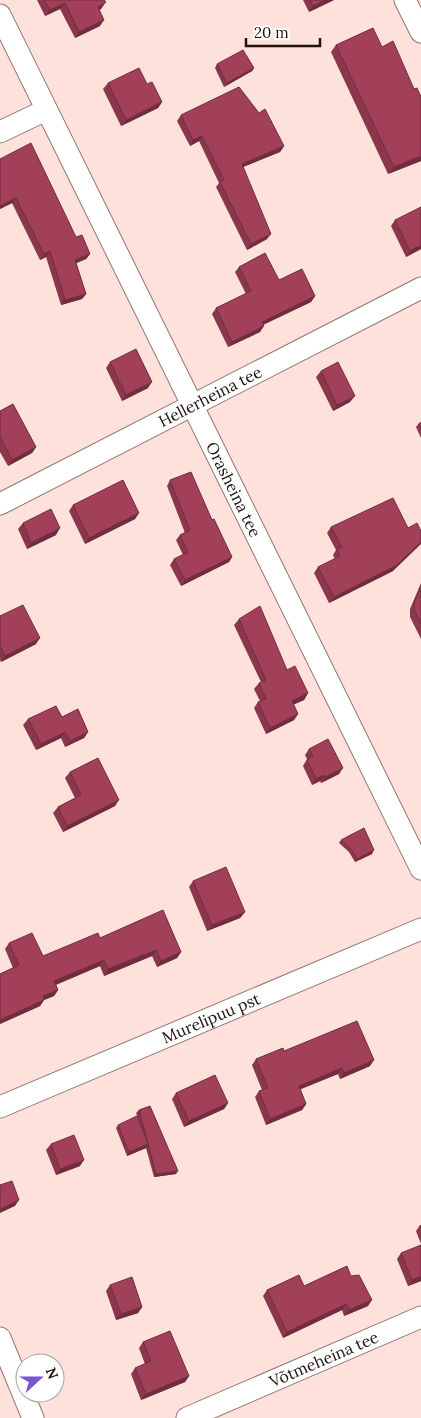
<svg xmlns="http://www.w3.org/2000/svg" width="421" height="1418" viewBox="0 0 421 1418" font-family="Lora,serif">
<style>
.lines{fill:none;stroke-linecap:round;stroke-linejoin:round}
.street-casing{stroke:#917672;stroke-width:23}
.street{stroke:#fff;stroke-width:21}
.wall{fill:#8a374c}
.shaded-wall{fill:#712d3e}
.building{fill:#a14058;stroke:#712d3e}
.labels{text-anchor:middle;stroke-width:5;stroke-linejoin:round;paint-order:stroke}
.street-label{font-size:16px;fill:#1e1412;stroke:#fff}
</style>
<rect width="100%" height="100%" fill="#ffe1dc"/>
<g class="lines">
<defs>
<g id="street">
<path d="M 405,0 L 421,32"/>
<path id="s1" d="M 0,15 L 421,869"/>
<path d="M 0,132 L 46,110"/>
<path id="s2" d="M 0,504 L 421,288"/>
<path id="s3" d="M 0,1107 L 421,929"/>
<path d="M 0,1338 L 33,1418"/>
<path id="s4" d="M 187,1418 L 421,1317"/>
</g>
</defs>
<use href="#street" class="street-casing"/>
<use href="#street" class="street"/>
</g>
<g class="wall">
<path d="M 37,0 L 104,0 L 101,9 L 99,10 L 100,26 L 75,38 L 60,9 L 45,16 Z"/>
<path d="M 303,0 L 334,0 L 309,12 Z"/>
<path d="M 336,45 L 421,161 L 388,174 L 331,52 Z"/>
<path d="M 217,64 L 254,68 L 252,71 L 224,87 L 215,68 Z"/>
<path d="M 108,83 L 147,84 L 162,102 L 158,108 L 121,126 L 103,89 Z"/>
<path d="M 181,115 L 284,146 L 280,152 L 243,167 L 267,239 L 247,250 L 216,187 L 219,183 L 199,141 L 190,146 L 177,121 Z"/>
<path d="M 0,159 L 76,237 L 90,254 L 86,259 L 76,263 L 86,294 L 82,299 L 61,305 L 46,257 L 40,260 L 12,203 L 0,209 Z"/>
<path d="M 395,220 L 421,249 L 406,257 L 391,226 Z"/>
<path d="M 239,267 L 279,280 L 315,296 L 311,302 L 263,325 L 260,332 L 228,347 L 212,314 L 216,308 L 246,294 L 235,272 Z"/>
<path d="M 110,362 L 148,388 L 122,401 L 106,368 Z"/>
<path d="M 321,371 L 350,402 L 333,411 L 316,377 Z"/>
<path d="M 0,411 L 36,447 L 32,453 L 8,466 L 0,452 Z"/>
<path d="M 421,422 L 421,438 L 416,427 L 419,423 Z"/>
<path d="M 170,480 L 212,520 L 232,557 L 229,562 L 181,586 L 170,565 L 174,559 L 183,555 L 176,540 L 180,535 L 185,533 L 167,486 Z"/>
<path d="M 73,505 L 139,513 L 135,519 L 85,544 L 69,511 Z"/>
<path d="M 23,523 L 56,535 L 27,549 L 18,529 Z"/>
<path d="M 331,527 L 393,571 L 329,603 L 314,573 L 318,567 L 335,559 L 333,555 L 336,550 L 327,533 Z"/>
<path d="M 421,583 L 421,639 L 410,617 L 410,609 Z"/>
<path d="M 0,616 L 36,644 L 1,662 L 0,660 Z"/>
<path d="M 239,619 L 308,693 L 304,700 L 293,705 L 298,714 L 294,720 L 266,734 L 254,708 L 258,702 L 260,701 L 254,689 L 259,683 L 261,682 L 234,625 Z"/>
<path d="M 62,717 L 88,732 L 84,738 L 65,747 L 61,738 L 36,750 L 23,725 L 28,719 Z"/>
<path d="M 309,749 L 339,774 L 321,783 L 320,781 L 312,785 L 303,766 L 307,759 L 305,755 Z"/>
<path d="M 70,772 L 115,806 L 63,832 L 53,813 L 58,807 L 75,798 L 65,778 Z"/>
<path d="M 341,840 L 372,854 L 355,862 L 349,852 L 339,843 Z"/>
<path d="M 193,881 L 245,912 L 240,918 L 207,931 L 189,887 Z"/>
<path d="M 100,938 L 181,952 L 177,958 L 157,967 L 152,956 L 104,976 L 100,966 L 56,985 L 58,990 L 54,996 L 44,1000 L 40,1006 L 0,1024 L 0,974 L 13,968 L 5,949 L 9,943 L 43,956 Z"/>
<path d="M 284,1051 L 370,1066 L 340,1079 L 338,1074 L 300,1089 L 306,1104 L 302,1110 L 266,1125 L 255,1097 L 259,1091 L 262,1090 L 252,1065 L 256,1059 Z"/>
<path d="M 176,1093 L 228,1103 L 224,1109 L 184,1127 L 172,1099 Z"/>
<path d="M 139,1110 L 176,1174 L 154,1177 L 146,1148 L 127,1156 L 116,1128 L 118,1125 L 138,1118 L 136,1113 Z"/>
<path d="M 51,1144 L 80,1166 L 56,1175 L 46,1150 Z"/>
<path d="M 420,1225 L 421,1225 L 421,1244 L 416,1231 Z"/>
<path d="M 401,1253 L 421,1281 L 408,1286 L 397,1259 Z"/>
<path d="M 351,1276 L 368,1306 L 344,1316 L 342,1310 L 283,1338 L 263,1296 L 267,1290 L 304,1286 Z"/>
<path d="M 110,1285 L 142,1307 L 138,1313 L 116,1320 L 106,1291 Z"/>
<path d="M 143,1342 L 189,1376 L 185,1382 L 141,1400 L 131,1374 L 135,1368 L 145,1364 L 139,1348 Z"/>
</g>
<g class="shaded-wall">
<path d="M 325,0 L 334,0 L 309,12 L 313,6 Z"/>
<path d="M 106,2 L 101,9 L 93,13 L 98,7 Z"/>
<path d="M 65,3 L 60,9 L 45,16 L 50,10 Z"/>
<path d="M 104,20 L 100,26 L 75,38 L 79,32 Z"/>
<path d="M 254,68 L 252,71 L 224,87 L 227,83 Z"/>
<path d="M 162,102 L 158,108 L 121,126 L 126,120 Z"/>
<path d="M 202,136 L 199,141 L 190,146 L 193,140 Z"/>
<path d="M 284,146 L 280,152 L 238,169 L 242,164 Z"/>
<path d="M 421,156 L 421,161 L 388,174 L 394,167 Z"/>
<path d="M 16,198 L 12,203 L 0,209 L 0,206 Z"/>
<path d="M 271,234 L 267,239 L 247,250 L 251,244 Z"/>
<path d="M 421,245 L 421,249 L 406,257 L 410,251 Z"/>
<path d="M 50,251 L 46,257 L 40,260 L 44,254 Z"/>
<path d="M 90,254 L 86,259 L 72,265 L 75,260 Z"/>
<path d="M 86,294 L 82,299 L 61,305 L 65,300 Z"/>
<path d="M 315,296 L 311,302 L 258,327 L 262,322 Z"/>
<path d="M 264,326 L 260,332 L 228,347 L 232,342 Z"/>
<path d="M 152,382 L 148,388 L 122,401 L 126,395 Z"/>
<path d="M 355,396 L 350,402 L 333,411 L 337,405 Z"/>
<path d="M 36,447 L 32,453 L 8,466 L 12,460 Z"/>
<path d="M 139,513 L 135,519 L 85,544 L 89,538 Z"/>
<path d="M 60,528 L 56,535 L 27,549 L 31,543 Z"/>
<path d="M 421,542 L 421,544 L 393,571 L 329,603 L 334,597 Z"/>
<path d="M 232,557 L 229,562 L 181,586 L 185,580 Z"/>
<path d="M 40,638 L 36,644 L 1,662 L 5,656 Z"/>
<path d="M 308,693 L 304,700 L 287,707 L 292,701 Z"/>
<path d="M 298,714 L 294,720 L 266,734 L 270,728 Z"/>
<path d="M 65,732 L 61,738 L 36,750 L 41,744 Z"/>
<path d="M 88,732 L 84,738 L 65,747 L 70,741 Z"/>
<path d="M 343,768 L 339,774 L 321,783 L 325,777 Z"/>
<path d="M 324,775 L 320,781 L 312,785 L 316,779 Z"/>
<path d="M 119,800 L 115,806 L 63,832 L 67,826 Z"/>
<path d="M 374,850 L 372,854 L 355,862 L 357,859 Z"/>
<path d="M 245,912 L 240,918 L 207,931 L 212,925 Z"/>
<path d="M 156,950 L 152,956 L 104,976 L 108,969 Z"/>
<path d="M 181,952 L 177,958 L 157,967 L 161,961 Z"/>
<path d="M 104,960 L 100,966 L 50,987 L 54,981 Z"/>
<path d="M 58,990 L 54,996 L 44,1000 L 40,1006 L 0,1024 L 0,1020 L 43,996 Z"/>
<path d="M 374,1060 L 370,1066 L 340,1079 L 344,1073 Z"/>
<path d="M 342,1068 L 338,1074 L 294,1092 L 299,1086 Z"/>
<path d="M 228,1103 L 224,1109 L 184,1127 L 189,1121 Z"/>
<path d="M 306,1104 L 302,1110 L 266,1125 L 270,1119 Z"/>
<path d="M 148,1144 L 146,1148 L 127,1156 L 129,1152 Z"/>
<path d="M 84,1160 L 80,1166 L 56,1175 L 60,1169 Z"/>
<path d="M 178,1171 L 176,1174 L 154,1177 L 156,1174 Z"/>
<path d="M 19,1200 L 15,1206 L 0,1213 L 0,1209 Z"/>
<path d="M 421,1276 L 421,1281 L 408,1286 L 412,1280 Z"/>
<path d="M 372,1300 L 368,1306 L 344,1316 L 349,1310 Z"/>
<path d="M 346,1304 L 342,1310 L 283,1338 L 287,1332 Z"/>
<path d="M 142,1307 L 138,1313 L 116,1320 L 121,1314 Z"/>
<path d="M 189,1376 L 185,1382 L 141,1400 L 146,1394 Z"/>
</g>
<g class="building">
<path d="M 44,0 L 104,0 L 106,2 L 98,7 L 104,20 L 79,32 L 65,3 L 50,10 Z"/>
<path d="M 310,0 L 325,0 L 313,6 Z"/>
<path d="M 373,28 L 382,47 L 393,41 L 414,89 L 417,88 L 421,97 L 421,156 L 394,167 L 336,45 Z"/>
<path d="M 243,50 L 254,68 L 227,83 L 217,64 Z"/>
<path d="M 139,68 L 147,84 L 152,82 L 162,102 L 126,120 L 108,83 Z"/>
<path d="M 239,87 L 259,113 L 265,109 L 284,146 L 242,164 L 271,234 L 251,244 L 220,182 L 224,180 L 202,136 L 193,140 L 181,115 Z"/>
<path d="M 31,143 L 76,237 L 82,235 L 90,254 L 75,260 L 86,294 L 65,300 L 50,251 L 44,254 L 16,198 L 0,206 L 0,159 Z"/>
<path d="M 421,207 L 421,245 L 410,251 L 395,220 Z"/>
<path d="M 265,253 L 279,280 L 302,269 L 315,296 L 262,322 L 264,326 L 232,342 L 216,308 L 251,291 L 239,267 Z"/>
<path d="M 136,349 L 152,382 L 126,395 L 110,362 Z"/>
<path d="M 338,362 L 355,396 L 337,405 L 321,371 Z"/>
<path d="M 13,404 L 36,447 L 12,460 L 0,437 L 0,411 Z"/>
<path d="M 191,472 L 212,520 L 214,519 L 232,557 L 185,580 L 174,559 L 188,552 L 180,535 L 190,530 L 170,480 Z"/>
<path d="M 123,480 L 139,513 L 89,538 L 73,505 Z"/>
<path d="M 393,498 L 408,528 L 417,523 L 421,531 L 421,542 L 397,565 L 334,597 L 318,567 L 340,556 L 337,549 L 342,547 L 331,527 Z"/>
<path d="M 51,509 L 60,528 L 31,543 L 23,523 Z"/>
<path d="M 421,587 L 421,624 L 415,611 L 414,603 Z"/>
<path d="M 23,605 L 40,638 L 5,656 L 0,646 L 0,616 Z"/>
<path d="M 260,606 L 287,670 L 295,666 L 308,693 L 292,701 L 298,714 L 270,728 L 258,702 L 266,699 L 259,683 L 266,680 L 239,619 Z"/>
<path d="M 56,706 L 62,717 L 78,709 L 88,732 L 70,741 L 65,732 L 41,744 L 28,719 Z"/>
<path d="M 328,739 L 343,768 L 325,777 L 324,775 L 316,779 L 307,760 L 313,756 L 309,749 Z"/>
<path d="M 98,758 L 119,800 L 67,826 L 58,807 L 81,795 L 70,772 Z"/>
<path d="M 364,828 L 374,850 L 357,859 L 351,849 L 341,840 Z"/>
<path d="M 226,867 L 245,912 L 212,925 L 193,881 Z"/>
<path d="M 163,910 L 181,952 L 161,961 L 156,950 L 108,969 L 104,960 L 54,981 L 58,990 L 43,996 L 44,1000 L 0,1020 L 0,974 L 19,965 L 9,943 L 32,933 L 43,956 L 98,933 L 100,938 Z"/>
<path d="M 357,1021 L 374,1060 L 344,1073 L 342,1068 L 299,1086 L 306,1104 L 270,1119 L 259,1091 L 268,1088 L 256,1059 L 283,1048 L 284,1051 Z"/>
<path d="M 215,1075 L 228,1103 L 189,1121 L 176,1093 Z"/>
<path d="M 150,1106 L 178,1171 L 156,1174 L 139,1110 Z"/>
<path d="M 137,1116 L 148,1144 L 129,1152 L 118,1125 Z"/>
<path d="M 74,1135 L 84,1160 L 60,1169 L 51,1144 Z"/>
<path d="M 12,1181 L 19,1200 L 0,1209 L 0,1185 Z"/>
<path d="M 421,1245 L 421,1276 L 412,1280 L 401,1253 Z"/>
<path d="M 347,1266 L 351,1276 L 359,1275 L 372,1300 L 349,1310 L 346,1304 L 287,1332 L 267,1290 L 299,1275 L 304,1286 Z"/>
<path d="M 132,1277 L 142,1307 L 121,1314 L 110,1285 Z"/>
<path d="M 170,1331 L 189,1376 L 146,1394 L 135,1368 L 151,1361 L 143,1342 Z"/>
</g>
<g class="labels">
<g class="street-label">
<text dy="6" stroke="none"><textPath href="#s2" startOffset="236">Hellerheina tee</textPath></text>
<text dy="6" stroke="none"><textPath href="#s1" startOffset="529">Orasheina tee</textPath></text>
<text dy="6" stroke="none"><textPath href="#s3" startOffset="229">Murelipuu pst</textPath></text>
<text dy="6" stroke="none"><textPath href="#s4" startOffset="149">Võtmeheina tee</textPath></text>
</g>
</g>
<g transform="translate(40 1378) rotate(69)"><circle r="24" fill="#ffffff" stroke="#a5a1a0"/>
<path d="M0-4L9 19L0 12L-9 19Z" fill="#7757d1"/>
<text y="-8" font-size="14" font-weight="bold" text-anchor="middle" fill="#1e1412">N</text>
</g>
<path d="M246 38v8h74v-8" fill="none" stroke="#1e1412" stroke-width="2.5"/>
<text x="254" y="38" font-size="15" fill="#1e1412" stroke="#ffffff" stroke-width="4" paint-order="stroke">20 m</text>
</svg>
